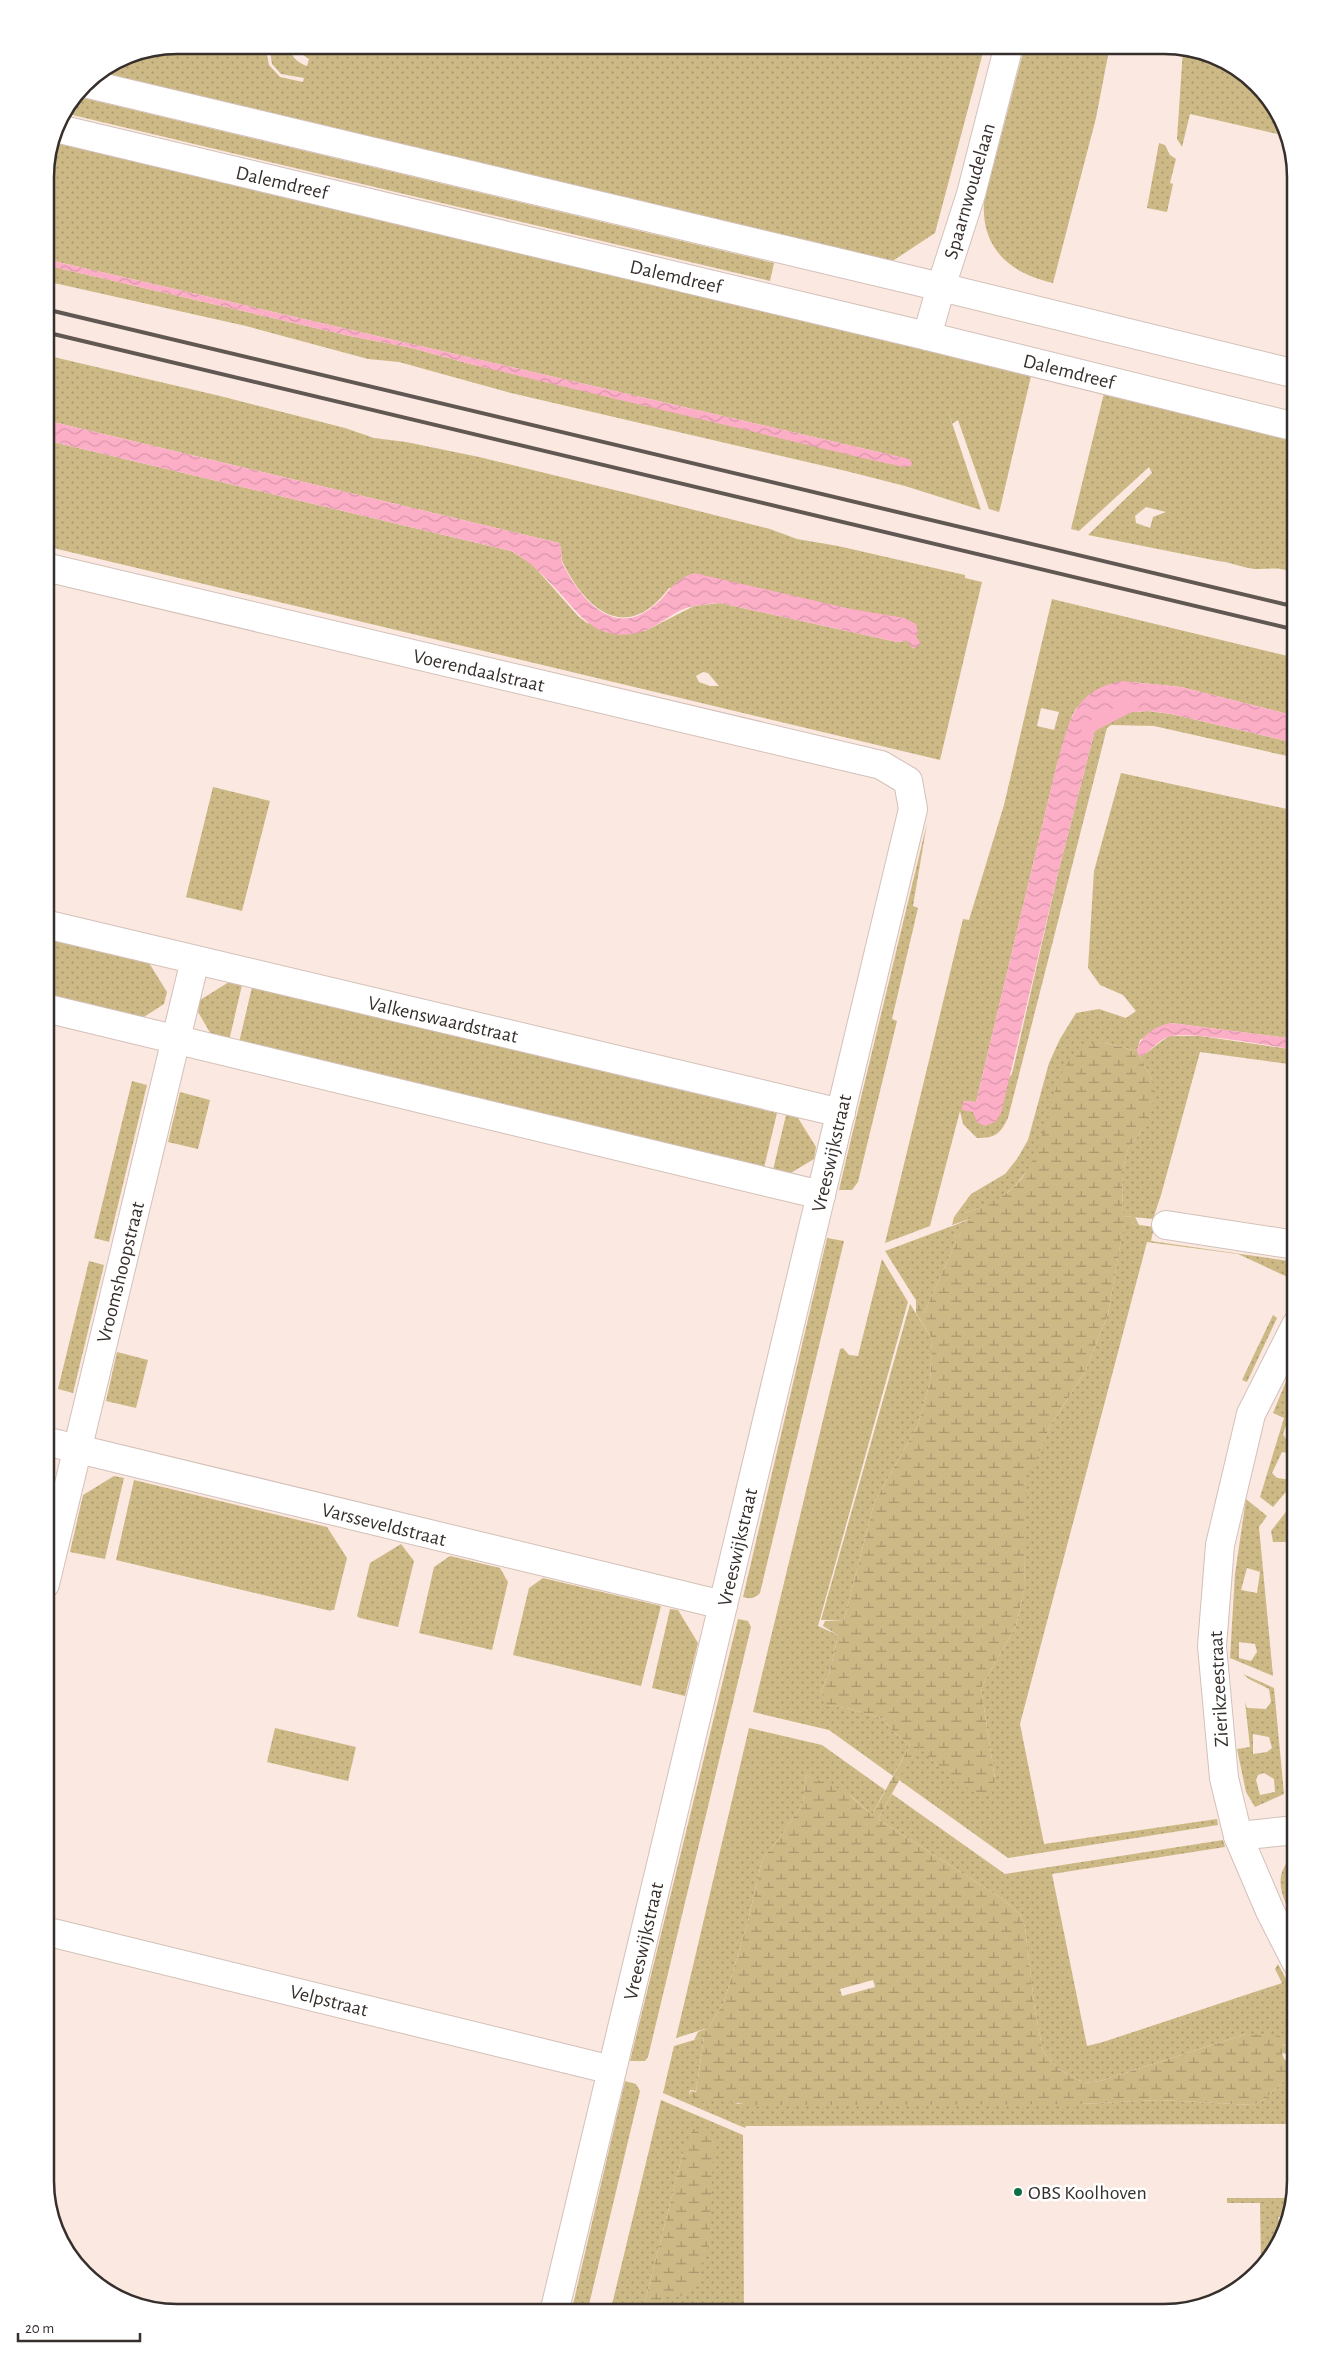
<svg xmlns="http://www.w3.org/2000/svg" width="1341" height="2358" viewBox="0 0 1341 2358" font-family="'Alegreya Sans',sans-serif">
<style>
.green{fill:url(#green-dots);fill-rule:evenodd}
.wetland{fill:url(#wetland-marsh);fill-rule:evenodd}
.pitch{fill:#cdb986}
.water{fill:url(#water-waves)}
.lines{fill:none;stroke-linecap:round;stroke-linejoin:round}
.stream{stroke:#fdaec7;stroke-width:12}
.street-casing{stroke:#d3c1b9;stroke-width:30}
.secondary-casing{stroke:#d3c1b9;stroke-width:30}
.street{stroke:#fff;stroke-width:28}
.secondary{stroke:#fff;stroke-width:28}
.rail{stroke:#615753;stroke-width:4}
.poi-dot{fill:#0e6f44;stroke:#fff;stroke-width:2}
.labels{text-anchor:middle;stroke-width:5;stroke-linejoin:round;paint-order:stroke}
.street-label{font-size:20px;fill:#362f2c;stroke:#fff}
.poi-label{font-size:20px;fill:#362f2c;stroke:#fff;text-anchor:start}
.rim{fill:none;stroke:#362f2c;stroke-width:2.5}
</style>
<defs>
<pattern id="green-dots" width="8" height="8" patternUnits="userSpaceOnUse" patternTransform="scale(1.25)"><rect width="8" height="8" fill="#cdb986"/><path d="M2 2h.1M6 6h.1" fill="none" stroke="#a7976e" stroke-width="1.8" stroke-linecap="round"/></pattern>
<pattern id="wetland-marsh" width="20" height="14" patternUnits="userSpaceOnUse" patternTransform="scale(1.25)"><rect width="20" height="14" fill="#cdb986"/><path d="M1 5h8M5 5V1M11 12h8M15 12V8" fill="none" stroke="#a7976e"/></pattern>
<pattern id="water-waves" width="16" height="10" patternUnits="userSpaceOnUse" patternTransform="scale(1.25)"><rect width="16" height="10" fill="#fdaec7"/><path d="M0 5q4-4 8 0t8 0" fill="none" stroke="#d996ab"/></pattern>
</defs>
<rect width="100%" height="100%" fill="#fbe8e0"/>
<g class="green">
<path d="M 177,45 L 265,45 L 269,65 L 280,77 L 303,82 L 304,78 L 281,74 L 272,64 L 269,45 L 289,45 C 291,56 296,62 307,66 L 309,59 L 303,55 L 298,45 L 985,45 L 935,233 L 894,260 L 867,259 L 98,74 L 127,55 Z"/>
<path d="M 1025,45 L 1110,45 L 1096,118 L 1053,283 C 1010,273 981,249 984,202 Z"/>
<path d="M 1183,49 L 1238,67 L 1282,119 L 1286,136 L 1190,114 L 1182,147 L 1177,139 Z"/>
<path d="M 75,96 L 774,263 L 770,281 L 64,113 Z"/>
<path d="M 52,138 L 797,316 L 1031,376 L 1000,509 L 999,512 L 989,509 L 958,420 L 952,424 L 947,408 L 981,510 L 905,486 L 846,471 L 511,393 L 399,362 L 368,359 L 246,326 L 45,281 L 45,265 L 350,336 L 412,348 L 474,365 L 909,459 L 45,259 L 45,169 Z"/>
<path d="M 1159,143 L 1165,145 L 1170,155 L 1176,159 L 1170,183 L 1173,184 L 1167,212 L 1147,208 Z"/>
<path d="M 45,355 L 220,396 L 345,428 L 374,438 L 406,442 L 479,457 L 627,493 L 770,529 L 797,539 L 838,546 L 965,575 L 965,578 L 982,582 L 940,760 L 45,546 L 45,440 L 511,551 L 532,564 L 578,616 L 587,623 L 645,631 L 694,606 L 720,603 L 897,642 L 907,641 L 916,635 L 904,618 L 669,588 C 629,642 589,614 564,565 C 560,558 563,550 559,543 L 45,420 ZM 703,672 L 708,673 L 719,686 L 710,686 L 699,682 L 696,676 Z"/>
<path d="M 1104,393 L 1296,435 L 1296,575 C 1278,563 1266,572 1249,568 C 1238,566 1230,562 1218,561 L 1088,535 L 1152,473 L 1149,467 L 1079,531 L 1071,529 ZM 1146,507 L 1166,512 L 1153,517 L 1150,528 L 1136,523 L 1135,516 Z"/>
<path d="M 1052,599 L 1296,658 L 1296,716 L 1181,687 L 1132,682 L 1077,707 L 1072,716 L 1057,764 L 976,1102 L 964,1101 L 974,1113 L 1012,1074 L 1059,869 L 1095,730 L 1102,718 L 1107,714 L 1148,711 L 1171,714 L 1296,743 L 1296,758 L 1154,726 L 1111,725 L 1107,728 L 1008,1118 C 1000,1134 996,1138 977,1138 L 963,1124 L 960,1111 L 930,1226 L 885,1243 L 963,919 L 969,920 L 1004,805 ZM 1041,708 L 1059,712 L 1054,730 L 1037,726 Z"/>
<path d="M 1121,773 L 1296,811 L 1296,1039 L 1171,1023 L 1140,1040 L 1137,1051 L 1101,1042 L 1045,1129 L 1032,1165 L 1015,1186 L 996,1202 L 954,1217 L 971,1194 L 1005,1174 L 1017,1159 L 1028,1140 L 1049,1063 L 1060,1039 L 1076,1013 L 1099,1009 L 1126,1018 L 1136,1011 L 1123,995 L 1100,985 L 1088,968 L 1094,871 Z"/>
<path d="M 213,787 L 270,801 L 242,911 L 186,897 Z"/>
<path d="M 927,823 L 913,906 L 918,908 L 892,1019 L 897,1021 L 858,1182 L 852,1190 L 839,1190 L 846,1160 Z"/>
<path d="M 45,938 L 149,963 L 167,992 L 164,1004 L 136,1022 L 45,1001 Z"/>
<path d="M 229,982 L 242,985 L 228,1045 L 215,1041 L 198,1012 L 200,1000 Z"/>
<path d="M 252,987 L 777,1113 L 763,1172 L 238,1047 Z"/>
<path d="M 1170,1036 L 1200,1036 L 1296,1050 L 1296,1065 L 1200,1052 L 1161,1195 L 1153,1219 L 1123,1216 L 1122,1172 L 1128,1149 L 1142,1130 L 1152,1080 L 1140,1057 C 1151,1051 1158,1042 1170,1036 Z"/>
<path d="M 132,1081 L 147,1085 L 109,1242 L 94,1238 Z"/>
<path d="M 180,1092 L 210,1100 L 198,1149 L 168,1142 Z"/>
<path d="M 786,1115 L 798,1118 L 816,1147 L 814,1159 L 784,1177 L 772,1174 Z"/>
<path d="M 971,1219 L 958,1237 L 953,1236 L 956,1242 L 924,1313 L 885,1251 Z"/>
<path d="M 1124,1223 L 1154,1227 L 1151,1241 L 1296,1262 L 1296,1281 L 1238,1254 L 1147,1242 L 1020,1724 L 1044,1844 L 1217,1819 L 1218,1825 L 1008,1858 L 899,1780 L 918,1745 L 938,1766 L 995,1779 L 981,1688 L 1016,1626 L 1024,1590 L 1026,1482 L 1050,1426 L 1085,1372 L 1108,1314 Z"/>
<path d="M 827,1238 L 844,1241 L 760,1593 C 754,1599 750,1599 743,1597 Z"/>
<path d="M 882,1259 L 908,1302 L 818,1626 L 838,1635 L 830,1671 L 821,1692 L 828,1705 L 851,1709 L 884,1719 L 891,1730 L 910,1745 L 893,1776 L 829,1730 L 753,1712 L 840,1349 L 843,1348 L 849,1355 L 858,1356 Z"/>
<path d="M 89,1261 L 104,1265 L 73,1393 L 58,1389 Z"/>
<path d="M 910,1304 L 932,1339 L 930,1382 L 918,1425 L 874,1503 L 844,1620 L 821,1620 Z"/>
<path d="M 1273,1315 L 1277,1318 L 1247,1382 L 1242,1380 Z"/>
<path d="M 117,1352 L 148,1360 L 136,1408 L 106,1401 Z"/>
<path d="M 1296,1357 L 1296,1378 L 1289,1401 L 1292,1410 L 1296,1411 L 1296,1425 L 1287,1423 L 1283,1434 L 1291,1448 L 1296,1448 L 1296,1463 L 1293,1454 L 1282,1452 L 1272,1473 L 1277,1478 L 1292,1480 L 1296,1474 L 1296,1480 L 1273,1507 L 1260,1497 L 1284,1418 L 1273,1413 Z"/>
<path d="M 114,1476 L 124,1478 L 105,1559 L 70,1552 L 83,1495 Z"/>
<path d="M 134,1480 L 327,1527 L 347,1558 L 334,1610 L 331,1610 L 331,1611 L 116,1560 Z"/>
<path d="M 1246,1499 L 1267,1516 L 1259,1527 L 1273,1676 L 1230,1658 L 1235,1574 ZM 1247,1568 L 1260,1572 L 1257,1593 L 1241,1590 ZM 1239,1642 L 1255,1644 L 1257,1652 L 1251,1661 L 1239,1658 Z"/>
<path d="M 1296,1499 L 1293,1515 L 1296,1516 L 1296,1542 L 1273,1542 L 1271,1531 Z"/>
<path d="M 401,1544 L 414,1561 L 398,1627 L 360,1618 L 357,1616 L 370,1563 Z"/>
<path d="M 450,1556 L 500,1568 L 508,1582 L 492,1650 L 419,1633 L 434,1567 Z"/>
<path d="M 543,1578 L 661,1606 L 641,1686 L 513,1655 L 529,1588 Z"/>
<path d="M 670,1609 L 678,1610 L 698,1643 L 685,1696 L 652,1688 Z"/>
<path d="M 738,1619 L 748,1621 L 751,1627 L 648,2057 L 645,2061 L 630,2061 L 632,2053 Z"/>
<path d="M 1243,1674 L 1274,1688 L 1284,1794 L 1255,1807 L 1246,1792 L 1237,1749 L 1250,1747 L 1245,1702 L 1247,1708 L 1266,1709 L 1271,1702 L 1269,1689 L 1249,1679 ZM 1253,1734 L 1269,1737 L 1272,1748 L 1267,1752 L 1253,1754 ZM 1264,1773 L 1274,1779 L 1275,1792 L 1260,1795 L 1256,1780 L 1258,1775 Z"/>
<path d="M 275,1728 L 356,1747 L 348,1781 L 267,1762 Z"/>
<path d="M 749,1728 L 822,1745 L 885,1790 L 872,1815 L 851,1796 L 806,1775 L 803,1803 L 783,1833 L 762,1860 L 748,1921 L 724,2002 L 708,2028 L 676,2038 Z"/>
<path d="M 892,1794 L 1005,1874 L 1223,1840 L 1225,1847 L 1052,1874 L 1087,2046 L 1103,2042 L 1282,1983 L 1275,1969 L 1278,1964 L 1296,1998 L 1296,2048 L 1246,2034 L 1100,2081 L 1084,2083 L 1058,2069 L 1043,2051 L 1035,2011 L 1025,1927 L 1021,1915 L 1001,1898 L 878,1819 Z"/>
<path d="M 1296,1854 L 1294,1887 L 1296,1924 C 1283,1900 1269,1874 1296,1854 Z"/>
<path d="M 704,2037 L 696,2091 L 690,2090 L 689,2095 L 727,2100 L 738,2104 L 1080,2104 L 1159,2100 L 1253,2105 L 1265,2099 L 1291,2074 L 1296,2072 L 1296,2155 L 1294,2155 L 1293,2124 L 746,2126 L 745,2128 L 663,2093 L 674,2046 Z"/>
<path d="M 625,2081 L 636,2084 L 640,2091 L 587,2313 L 571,2313 Z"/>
<path d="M 661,2100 L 743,2135 L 744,2313 L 662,2313 L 663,2297 L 712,2156 L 714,2138 L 683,2153 L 642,2313 L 610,2313 Z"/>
<path d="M 1227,2198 L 1291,2198 L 1283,2224 L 1281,2217 L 1278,2217 C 1283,2239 1277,2251 1261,2266 L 1260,2203 L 1227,2203 Z"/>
</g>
<g class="wetland">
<path d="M 1101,1042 L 1137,1051 L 1152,1080 L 1156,1096 L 1142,1130 L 1128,1149 L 1122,1172 L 1123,1216 L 1135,1217 L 1139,1225 L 1124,1224 L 1108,1314 L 1085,1372 L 1050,1426 L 1027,1482 L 1024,1590 L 1016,1626 L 981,1688 L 995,1779 L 992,1793 L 976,1794 L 938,1766 L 918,1746 L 878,1819 L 1001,1898 L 1021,1915 L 1025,1927 L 1035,2011 L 1043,2051 L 1058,2069 L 1084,2083 L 1100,2081 L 1246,2034 L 1277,2035 L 1286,2039 L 1283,2045 L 1296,2048 L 1296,2055 L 1282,2053 L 1284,2059 L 1292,2064 L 1296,2063 L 1296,2072 L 1291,2074 L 1265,2099 L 1253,2105 L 1159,2100 L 1080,2104 L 752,2105 L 694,2098 L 689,2095 L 691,2091 L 696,2092 L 704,2037 L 694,2040 L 698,2032 L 708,2028 L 724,2002 L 748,1921 L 762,1860 L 783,1833 L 803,1803 L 806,1775 L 846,1792 L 872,1815 L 910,1745 L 891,1730 L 884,1719 L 851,1709 L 827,1705 L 821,1692 L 830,1671 L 838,1635 L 823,1626 L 825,1621 L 844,1620 L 874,1503 L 918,1425 L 930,1382 L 932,1339 L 916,1313 L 916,1299 L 924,1313 L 956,1242 L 951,1240 L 953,1236 L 958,1237 L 970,1219 L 952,1225 L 954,1217 C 976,1209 997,1203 1015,1186 C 1051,1153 1047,1068 1083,1047 C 1088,1044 1096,1043 1101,1042 ZM 873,1980 L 875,1987 L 842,1996 L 840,1989 Z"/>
<path d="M 693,2129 L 708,2133 L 714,2138 L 709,2244 L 699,2278 L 680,2297 L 663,2297 L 662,2313 L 642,2313 L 683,2153 Z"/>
</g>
<path class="pitch" d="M 857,45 L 894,45 L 885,62 Z"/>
<g class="water">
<path d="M 45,259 L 909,459 L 912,463 L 911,466 L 904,467 L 867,459 L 474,365 L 412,348 L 350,336 L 45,265 Z"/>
<path d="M 45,420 L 559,543 C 563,550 560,558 563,565 C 580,597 611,637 650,609 C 669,596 669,582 694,573 L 851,609 L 904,618 L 916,624 L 918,633 L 916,636 L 921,644 L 913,649 L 907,641 L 897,642 L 720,603 C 706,604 692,605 679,611 C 664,619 650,632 632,634 C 593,639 580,614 557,590 C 543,575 530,561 511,551 L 45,440 Z"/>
<path d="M 1122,681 L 1181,687 L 1296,716 L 1296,743 L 1171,714 L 1149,711 L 1107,714 L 1102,718 L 1095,730 L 1059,869 L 1001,1113 L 995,1122 L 985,1126 L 977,1122 L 973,1112 L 962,1110 L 963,1101 L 976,1102 L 1057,764 C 1069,723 1073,690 1122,681 Z"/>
<path d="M 1171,1023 L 1296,1039 L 1296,1050 C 1273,1046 1185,1030 1168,1037 C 1157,1041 1151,1051 1140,1057 L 1137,1051 C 1141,1035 1155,1026 1171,1023 Z"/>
</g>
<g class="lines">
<path class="stream" d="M 1087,733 L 1088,728 L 1134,704"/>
<defs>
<g id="street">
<path d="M 941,287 L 971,194 L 1009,45"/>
<path d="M 45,567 L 881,765 L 908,781 L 913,809 L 554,2313"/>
<path d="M 45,924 L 841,1113"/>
<path d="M 45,1008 L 821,1195"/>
<path d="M 1166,1225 L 1296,1245"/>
<path d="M 45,1441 L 723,1605"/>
<path d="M 45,1584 L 195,960"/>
<path d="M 1238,1836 L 1296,1830"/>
<path d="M 45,1931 L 612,2070"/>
<path d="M 1296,1962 L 1270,1911 L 1238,1836 L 1224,1778 L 1212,1646 L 1220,1545 L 1251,1414 L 1296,1325"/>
</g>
<g id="secondary">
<path d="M 84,83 L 941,287 L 1296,374"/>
<path d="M 55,128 L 927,336 L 1296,427"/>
<path d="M 927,336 L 941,287"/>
</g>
</defs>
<use href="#street" class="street-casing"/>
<use href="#secondary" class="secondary-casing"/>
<use href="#street" class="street"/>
<use href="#secondary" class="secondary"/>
<g class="rail">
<path d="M 45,309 L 1296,607"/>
<path d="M 45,332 L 1296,630"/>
</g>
</g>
<circle class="poi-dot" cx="1018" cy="2192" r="5"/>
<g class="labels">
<g class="street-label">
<text transform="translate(282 182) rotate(13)" y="7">Dalemdreef</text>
<text transform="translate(969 191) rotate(-74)" y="7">Spaarnwoudelaan</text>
<text transform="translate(676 276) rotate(13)" y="7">Dalemdreef</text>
<text transform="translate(1069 371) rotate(14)" y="7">Dalemdreef</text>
<text transform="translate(479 670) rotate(13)" y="7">Voerendaalstraat</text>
<text transform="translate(443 1019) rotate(13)" y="7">Valkenswaardstraat</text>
<text transform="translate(831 1153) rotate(-77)" y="7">Vreeswijkstraat</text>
<text transform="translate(120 1272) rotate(-76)" y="7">Vroomshoopstraat</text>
<text transform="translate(384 1524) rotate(14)" y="7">Varsseveldstraat</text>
<text transform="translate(737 1547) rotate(-77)" y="7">Vreeswijkstraat</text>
<text transform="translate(1218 1689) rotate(-93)" y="7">Zierikzeestraat</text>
<text transform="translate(643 1941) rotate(-77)" y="7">Vreeswijkstraat</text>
<text transform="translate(329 2000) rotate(14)" y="7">Velpstraat</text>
</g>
<g class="poi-label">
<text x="1028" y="2199">OBS Koolhoven</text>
</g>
</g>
<path d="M0 0H1341V2358H0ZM177 54H1164A123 123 0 0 1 1287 177V2181A123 123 0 0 1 1164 2304H177A123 123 0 0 1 54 2181V177A123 123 0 0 1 177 54Z" fill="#fff" fill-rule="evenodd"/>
<path class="rim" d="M177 54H1164A123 123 0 0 1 1287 177V2181A123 123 0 0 1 1164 2304H177A123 123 0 0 1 54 2181V177A123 123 0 0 1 177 54Z"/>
<path d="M18 2333v8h122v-8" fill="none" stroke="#362f2c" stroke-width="2.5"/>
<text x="25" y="2333" font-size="15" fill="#362f2c" stroke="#ffffff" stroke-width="4" paint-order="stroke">20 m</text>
</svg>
